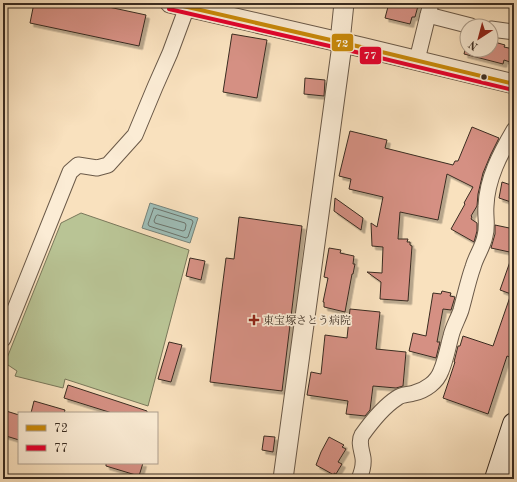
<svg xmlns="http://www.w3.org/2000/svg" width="517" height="482" viewBox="0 0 517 482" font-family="'Old Standard TT','Noto Serif JP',serif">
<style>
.green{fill:#b9c495;stroke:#7a785b}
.water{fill:#9ebdb6;stroke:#76837a}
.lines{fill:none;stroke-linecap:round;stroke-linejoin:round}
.shore{stroke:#6c746c;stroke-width:1}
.building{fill:#d59083;stroke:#3a2c21;filter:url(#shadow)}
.minor-casing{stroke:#6a5948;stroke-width:17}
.tertiary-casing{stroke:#6a5948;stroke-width:21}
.secondary-casing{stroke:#3a2c21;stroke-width:24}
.minor{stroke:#fbecd5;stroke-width:15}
.tertiary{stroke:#fbecd5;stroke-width:19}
.secondary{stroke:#fbecd5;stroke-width:22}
.bus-1-casing{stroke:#fbecd5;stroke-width:7}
.bus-2-casing{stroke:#fbecd5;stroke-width:7}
.bus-1{stroke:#c88808;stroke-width:4}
.bus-2{stroke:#e4002b;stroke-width:4}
.bus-dot{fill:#3a2c21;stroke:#fbecd5;stroke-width:1.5}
.poi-dot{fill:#8f2418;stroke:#fbecd5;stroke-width:1.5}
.labels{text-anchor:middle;stroke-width:3.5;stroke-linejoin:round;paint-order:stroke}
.poi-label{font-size:11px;fill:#3a2c21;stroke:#fbecd5;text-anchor:start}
.line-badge{stroke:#fbecd5;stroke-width:1.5}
.badge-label{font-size:11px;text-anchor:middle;font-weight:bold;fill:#fff}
</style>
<defs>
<filter id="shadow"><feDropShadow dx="3.5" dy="3.5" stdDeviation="0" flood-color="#0004"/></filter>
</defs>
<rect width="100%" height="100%" fill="#f9e1be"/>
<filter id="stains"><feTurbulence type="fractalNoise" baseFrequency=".005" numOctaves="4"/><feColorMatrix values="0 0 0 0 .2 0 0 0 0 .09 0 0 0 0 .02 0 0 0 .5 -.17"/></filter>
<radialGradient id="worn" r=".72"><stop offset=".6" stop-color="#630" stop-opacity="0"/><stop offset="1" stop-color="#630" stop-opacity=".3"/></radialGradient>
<path class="green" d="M 81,213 L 189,250 L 148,406 L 65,379 L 63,388 L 15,376 L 17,371 L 5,363 L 61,223 Z"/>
<path class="water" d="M 150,203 L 198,218 L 190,243 L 142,228 Z"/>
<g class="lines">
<g class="shore">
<path d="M 154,208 L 192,220 L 193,222 L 188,237 L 186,238 L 149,226 L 148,224 L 153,210 Z"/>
<path d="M 158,215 L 185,223 L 186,225 L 185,230 L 183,231 L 155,223 L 154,221 L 156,216 Z"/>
</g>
</g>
<g class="building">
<path d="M 34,3 L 90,3 L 146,15 L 139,46 L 30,23 Z"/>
<path d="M 389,3 L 415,3 L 415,5 L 418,6 L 415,17 L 412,17 L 410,24 L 385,18 Z"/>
<path d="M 232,34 L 267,40 L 257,98 L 223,92 Z"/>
<path d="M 491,41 L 505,45 L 504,47 L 513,49 L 510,62 L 504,60 L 503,64 L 464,54 L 465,50 L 491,50 Z"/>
<path d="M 305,78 L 325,80 L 324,96 L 304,94 Z"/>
<path d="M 472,127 L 499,138 L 491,154 L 483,173 L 478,194 L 477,206 L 471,216 L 472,217 L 471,219 L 477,223 L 477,231 L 474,242 L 451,229 L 465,204 L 464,203 L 473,187 L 447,174 L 438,220 L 400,212 L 398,239 L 408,239 L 407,242 L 410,242 L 410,245 L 412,246 L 408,301 L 380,299 L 381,282 L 367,272 L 382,273 L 383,247 L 372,246 L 371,223 L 377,227 L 383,197 L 349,189 L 351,179 L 339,176 L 350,131 L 387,140 L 385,148 L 453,165 L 455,161 L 458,161 Z"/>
<path d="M 502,182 L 514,186 L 514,203 L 499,198 Z"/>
<path d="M 335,198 L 363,218 L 361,230 L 334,211 Z"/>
<path d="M 239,217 L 302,226 L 282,391 L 210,382 L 226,258 L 234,259 Z"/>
<path d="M 495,225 L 514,229 L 514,253 L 491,248 L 495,234 Z"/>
<path d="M 329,248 L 341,250 L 340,253 L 354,256 L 353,264 L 355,264 L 353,274 L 352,274 L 345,312 L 324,307 L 324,302 L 323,302 L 328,278 L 324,277 Z"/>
<path d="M 512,256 L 514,256 L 514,359 L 507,356 L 488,414 L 443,398 L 455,362 L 454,362 L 458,346 L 460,346 L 463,336 L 493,346 L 511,294 L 500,290 Z"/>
<path d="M 190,258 L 205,261 L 201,280 L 186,276 Z"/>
<path d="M 442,291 L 451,293 L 450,296 L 455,297 L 451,310 L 443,309 L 437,342 L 440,342 L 436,358 L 409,351 L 413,333 L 426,336 L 433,293 L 441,294 Z"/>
<path d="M 350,309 L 380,312 L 376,349 L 406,352 L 403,386 L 396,388 L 373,386 L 370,410 L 365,416 L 346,414 L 348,401 L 307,395 L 311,372 L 321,374 L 325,335 L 347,338 Z"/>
<path d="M 169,342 L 182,345 L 171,382 L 158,379 Z"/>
<path d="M 68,385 L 147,411 L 147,413 L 112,413 L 64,398 Z"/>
<path d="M 34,401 L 65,410 L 64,413 L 31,413 Z"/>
<path d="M 3,410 L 19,415 L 19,440 L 3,435 Z"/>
<path d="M 264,436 L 275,437 L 273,452 L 262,450 Z"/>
<path d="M 329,437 L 344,445 L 342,447 L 346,449 L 338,462 L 342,464 L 336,474 L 334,473 L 334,475 L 316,465 L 321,452 Z"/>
<path d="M 106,463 L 143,463 L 139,476 L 106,466 Z"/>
</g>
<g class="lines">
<defs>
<g id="minor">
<path d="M 428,15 L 471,26"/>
<path d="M 491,29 L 514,32"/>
<path d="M 417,60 L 431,3"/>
<path d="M 3,339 L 70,172 L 78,165 L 97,168 L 108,165 L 135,135 L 155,87 L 170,53 L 187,7"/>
<path d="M 359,479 C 362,472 364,466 363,458 C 362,451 358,442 362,435 C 372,421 383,407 397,398 C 402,394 408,395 414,393 C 426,390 437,382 441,371 C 446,359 448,347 451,336 C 453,327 458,319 461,310 C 465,296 468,281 473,267 C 476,256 483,247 485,236 C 488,225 485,217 486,206 C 487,179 500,154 514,130"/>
</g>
<g id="tertiary">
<path d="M 170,3 L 361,47 L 514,84"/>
<path d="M 283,479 L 341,52 L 342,43 L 341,32 L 344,3"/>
</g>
<path id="secondary" d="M 496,479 L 514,424"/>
</defs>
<use href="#minor" class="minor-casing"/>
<use href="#tertiary" class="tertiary-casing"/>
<use href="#secondary" class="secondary-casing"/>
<use href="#minor" class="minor"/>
<use href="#tertiary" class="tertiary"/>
<use href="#secondary" class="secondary"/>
<defs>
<path id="bus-1" d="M 170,3 L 361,47 L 514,84"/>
<path id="bus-2" d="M 169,9 L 360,53 L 513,90"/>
</defs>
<use href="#bus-1" class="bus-1-casing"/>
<use href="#bus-2" class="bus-2-casing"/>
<use href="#bus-1" class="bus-1"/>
<use href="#bus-2" class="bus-2"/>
</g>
<circle class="bus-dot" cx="484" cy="77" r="3.5"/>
<path class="poi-dot" d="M252 314h4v4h4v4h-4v4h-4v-4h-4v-4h4z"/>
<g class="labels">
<g class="poi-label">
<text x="263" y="324">東宝塚さとう病院</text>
</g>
</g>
<g class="line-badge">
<rect x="331" y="33" width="23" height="19" rx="4" fill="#c88808"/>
<rect x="359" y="46" width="23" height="19" rx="4" fill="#e4002b"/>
</g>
<g class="badge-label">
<text x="342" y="47">72</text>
<text x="370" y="59">77</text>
</g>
<rect width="517" height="482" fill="none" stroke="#f9e1be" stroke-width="16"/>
<rect x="4" y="4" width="509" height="474" fill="none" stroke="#3a2c21" stroke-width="2"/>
<rect x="8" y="8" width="501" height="466" fill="none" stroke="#3a2c21"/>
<rect x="18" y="412" width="140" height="52" fill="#fbecd5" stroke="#ae9f8d"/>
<rect x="26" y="425" width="20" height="6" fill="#c88808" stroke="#ae9f8d"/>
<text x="54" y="432" font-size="12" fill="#3a2c21">72</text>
<rect x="26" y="445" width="20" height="6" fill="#e4002b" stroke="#ae9f8d"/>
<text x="54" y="452" font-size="12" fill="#3a2c21">77</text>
<g transform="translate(479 38) rotate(216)"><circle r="19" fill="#fbecd5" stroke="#ae9f8d"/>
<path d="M0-3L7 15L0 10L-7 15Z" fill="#8f2418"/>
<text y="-6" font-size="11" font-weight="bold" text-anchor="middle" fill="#3a2c21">N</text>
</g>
<rect width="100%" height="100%" filter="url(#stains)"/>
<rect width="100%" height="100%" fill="url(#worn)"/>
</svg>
